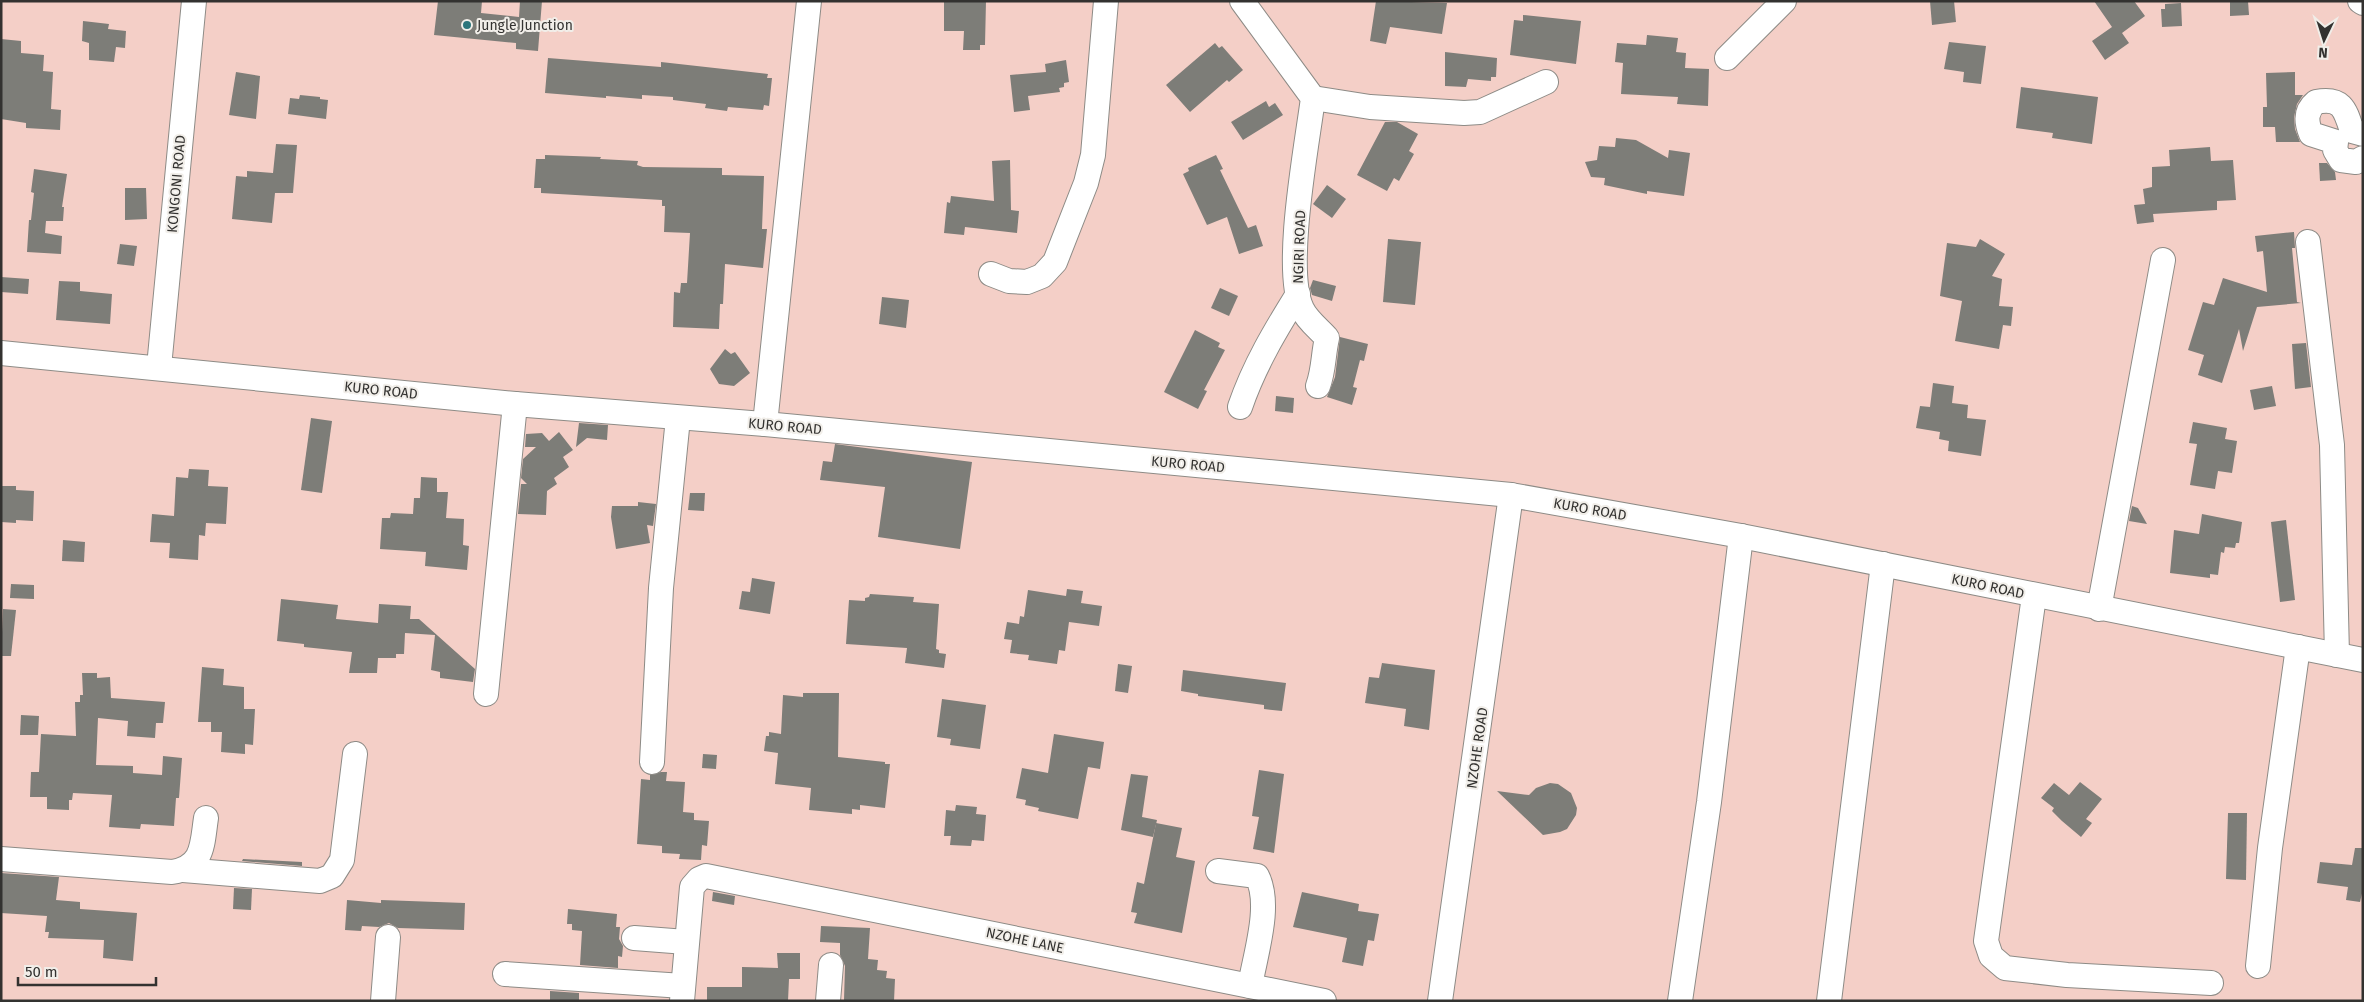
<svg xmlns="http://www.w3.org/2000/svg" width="2364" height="1002" viewBox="0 0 2364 1002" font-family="'Fira Sans',sans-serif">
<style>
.green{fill:#f4cfc7}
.building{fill:#7d7d78}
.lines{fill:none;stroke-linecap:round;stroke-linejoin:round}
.minor-casing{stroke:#8d8b86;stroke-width:26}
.minor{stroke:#fff;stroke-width:24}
.poi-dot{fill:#2c757b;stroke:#f1eee9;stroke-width:2}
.labels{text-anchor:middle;stroke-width:4;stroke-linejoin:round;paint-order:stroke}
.poi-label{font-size:14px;fill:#333230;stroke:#f1eee9;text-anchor:start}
.street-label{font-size:14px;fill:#333230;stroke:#f1eee9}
</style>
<rect width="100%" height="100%" fill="#f1eee9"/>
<rect class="green" x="1" y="1" width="2362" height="1000"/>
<g class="building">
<path d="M 438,1 L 482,1 L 481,13 L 519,17 L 520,1 L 542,1 L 538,51 L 516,49 L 516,43 L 434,35 Z"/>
<path d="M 944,1 L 986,1 L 985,45 L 980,45 L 980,50 L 963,50 L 964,31 L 944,31 Z"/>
<path d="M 1376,1 L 1447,3 L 1442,34 L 1390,27 L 1386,44 L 1370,41 Z"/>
<path d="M 1930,1 L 1954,1 L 1956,22 L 1932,25 Z"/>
<path d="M 2094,1 L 2134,1 L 2145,16 L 2122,33 L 2129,43 L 2105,60 L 2092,41 L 2112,27 Z"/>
<path d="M 2230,1 L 2248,1 L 2249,15 L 2230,16 Z"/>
<path d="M 2181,3 L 2182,26 L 2162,27 L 2161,9 L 2165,9 L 2165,4 Z"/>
<path d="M 1523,15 L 1581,21 L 1576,64 L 1510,55 L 1514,20 L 1523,21 Z"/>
<path d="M 83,21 L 109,24 L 108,29 L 126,31 L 125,48 L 116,47 L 114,62 L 89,60 L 89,43 L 82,41 Z"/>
<path d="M 1647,35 L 1678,38 L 1676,52 L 1686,53 L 1685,68 L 1709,69 L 1708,106 L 1677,104 L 1678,97 L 1621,94 L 1623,63 L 1615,62 L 1617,43 L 1646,45 Z"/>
<path d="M 1,39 L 21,41 L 21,53 L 44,55 L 43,71 L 53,72 L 51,109 L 61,110 L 60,130 L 26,128 L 26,123 L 1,119 Z"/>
<path d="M 1949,42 L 1986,46 L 1981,84 L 1963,82 L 1964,72 L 1944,69 Z"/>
<path d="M 1215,43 L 1219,48 L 1222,46 L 1243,70 L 1229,82 L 1227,80 L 1190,112 L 1166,85 Z"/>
<path d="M 1445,52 L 1497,58 L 1496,77 L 1491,77 L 1491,81 L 1468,79 L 1466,87 L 1445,86 Z"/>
<path d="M 548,58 L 661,67 L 661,62 L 768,74 L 767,78 L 772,78 L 769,106 L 764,105 L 763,110 L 728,107 L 727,111 L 705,108 L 706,104 L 673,100 L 673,97 L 642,95 L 642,99 L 606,96 L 606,98 L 545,93 Z"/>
<path d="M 1066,60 L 1069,82 L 1064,83 L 1064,87 L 1059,88 L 1060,92 L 1028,96 L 1030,110 L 1014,112 L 1010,75 L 1046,72 L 1045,64 Z"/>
<path d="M 236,72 L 260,76 L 256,119 L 229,115 Z"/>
<path d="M 2295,72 L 2295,95 L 2303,95 L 2297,104 L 2294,117 L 2295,129 L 2300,142 L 2276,142 L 2275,127 L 2263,127 L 2263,107 L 2267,107 L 2266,73 Z"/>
<path d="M 2021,87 L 2098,97 L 2092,144 L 2052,138 L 2053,133 L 2016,128 Z"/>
<path d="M 300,95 L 320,97 L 320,99 L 328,100 L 326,119 L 288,114 L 290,98 L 299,99 Z"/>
<path d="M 1266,101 L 1269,107 L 1275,103 L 1283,115 L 1243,140 L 1231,122 Z"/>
<path d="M 1385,122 L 1397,122 L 1418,134 L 1409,151 L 1414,154 L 1399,181 L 1394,178 L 1387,191 L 1357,175 Z"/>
<path d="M 1616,138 L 1636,140 L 1668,158 L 1669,150 L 1690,153 L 1684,196 L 1647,191 L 1647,194 L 1604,185 L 1605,178 L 1591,177 L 1585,162 L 1597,160 L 1599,146 L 1615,147 Z"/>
<path d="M 276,144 L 297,145 L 293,193 L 275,193 L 272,223 L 232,219 L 236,176 L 247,177 L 247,171 L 273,173 Z"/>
<path d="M 2210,147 L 2211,161 L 2233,160 L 2236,200 L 2217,201 L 2217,210 L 2153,214 L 2154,222 L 2137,224 L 2134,205 L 2145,204 L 2143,189 L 2152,187 L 2152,167 L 2170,166 L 2169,150 Z"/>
<path d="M 545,155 L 601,157 L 600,159 L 638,161 L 637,165 L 643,167 L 722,168 L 722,175 L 764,176 L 762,229 L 767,229 L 763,268 L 725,264 L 723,304 L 720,304 L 719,329 L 673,327 L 674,292 L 680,293 L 681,283 L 687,283 L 690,233 L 664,232 L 665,206 L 662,206 L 662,200 L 541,193 L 541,188 L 534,188 L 536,159 L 545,159 Z"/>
<path d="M 1216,155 L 1223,169 L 1220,170 L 1248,228 L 1256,225 L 1263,246 L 1239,254 L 1227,217 L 1207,225 L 1183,174 L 1189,171 L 1188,168 Z"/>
<path d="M 1010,160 L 1011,210 L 1019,211 L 1017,233 L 965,227 L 964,235 L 944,233 L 947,202 L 950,203 L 951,196 L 994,201 L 992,161 Z"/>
<path d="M 2319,163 L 2327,163 L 2335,172 L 2336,180 L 2320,181 Z"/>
<path d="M 34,169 L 67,174 L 62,207 L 64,207 L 63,221 L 46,221 L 45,233 L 62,236 L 61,254 L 27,252 L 29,220 L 31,220 L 34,193 L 31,192 Z"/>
<path d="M 1327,185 L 1346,199 L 1332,218 L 1313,204 Z"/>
<path d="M 125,188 L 146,188 L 147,219 L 125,220 Z"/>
<path d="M 2294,232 L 2295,248 L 2292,248 L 2297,302 L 2301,303 L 2257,307 L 2243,351 L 2239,329 L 2222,383 L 2198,375 L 2204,355 L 2188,350 L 2203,302 L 2214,305 L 2223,278 L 2267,292 L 2263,251 L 2257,252 L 2255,236 Z"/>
<path d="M 1388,239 L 1421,242 L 1415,305 L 1383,302 Z"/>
<path d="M 1980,239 L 2005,254 L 1992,276 L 2002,279 L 1999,306 L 2013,307 L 2011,326 L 2003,325 L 1999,349 L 1955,341 L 1962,301 L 1940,296 L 1947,243 L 1976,247 Z"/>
<path d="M 120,244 L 137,246 L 134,266 L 117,264 Z"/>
<path d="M 1,277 L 29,279 L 28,294 L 1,292 Z"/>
<path d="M 1313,280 L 1336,286 L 1332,301 L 1312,295 L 1310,288 Z"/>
<path d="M 59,281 L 80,282 L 80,291 L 112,294 L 110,324 L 56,320 Z"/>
<path d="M 1220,288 L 1238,296 L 1229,316 L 1211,308 Z"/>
<path d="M 882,297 L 909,300 L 906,328 L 879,324 Z"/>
<path d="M 1195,330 L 1220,343 L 1218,347 L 1225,350 L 1204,390 L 1207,391 L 1198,409 L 1164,392 Z"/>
<path d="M 1340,337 L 1368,344 L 1364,361 L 1360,360 L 1353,387 L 1357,388 L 1352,405 L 1327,397 L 1335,377 Z"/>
<path d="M 2306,343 L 2311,387 L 2295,389 L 2292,344 Z"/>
<path d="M 725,349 L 731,354 L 735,352 L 750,373 L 734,386 L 719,384 L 710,369 Z"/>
<path d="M 1933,383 L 1954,386 L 1952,403 L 1968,405 L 1967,418 L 1986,420 L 1981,456 L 1948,451 L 1949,441 L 1939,439 L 1940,432 L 1916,428 L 1920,406 L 1930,407 Z"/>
<path d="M 2272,386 L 2276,406 L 2254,410 L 2250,390 Z"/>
<path d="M 1276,396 L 1294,398 L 1293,413 L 1275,411 Z"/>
<path d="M 311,418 L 332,421 L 322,493 L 301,490 Z"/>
<path d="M 2193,422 L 2227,428 L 2225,439 L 2237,441 L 2232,473 L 2218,471 L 2215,489 L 2190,485 L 2197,444 L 2189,443 Z"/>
<path d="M 579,423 L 608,425 L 607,440 L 587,438 L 576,447 Z"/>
<path d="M 559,432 L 573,450 L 563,457 L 569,467 L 554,478 L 557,484 L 547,491 L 546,515 L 518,514 L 521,484 L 527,484 L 521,478 L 523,459 L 536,447 L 525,447 L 526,434 L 542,433 L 549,441 Z"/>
<path d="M 835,444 L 972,462 L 960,549 L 878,537 L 885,487 L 820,480 L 823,461 L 832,462 Z"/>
<path d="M 189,469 L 209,470 L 208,486 L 228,487 L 226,524 L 206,523 L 205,536 L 199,535 L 198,560 L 169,558 L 170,543 L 150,542 L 152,514 L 174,516 L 176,477 L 188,478 Z"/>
<path d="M 421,477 L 437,478 L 437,492 L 448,492 L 446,518 L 464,519 L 463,545 L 469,546 L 467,570 L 425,566 L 426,552 L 380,549 L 382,518 L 390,518 L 391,513 L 413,514 L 414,498 L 420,498 Z"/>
<path d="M 1,486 L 16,486 L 16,490 L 34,491 L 33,521 L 16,520 L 16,523 L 1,522 Z"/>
<path d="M 690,493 L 705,493 L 704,511 L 688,510 Z"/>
<path d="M 638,502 L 656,504 L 653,526 L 647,525 L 650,543 L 616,549 L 611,517 L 612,506 L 638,506 Z"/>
<path d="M 2132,506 L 2138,508 L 2147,524 L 2129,521 Z"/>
<path d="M 2202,514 L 2242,522 L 2239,543 L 2236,543 L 2235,548 L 2225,547 L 2224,553 L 2221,552 L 2218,575 L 2210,574 L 2210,578 L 2170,573 L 2174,530 L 2199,534 Z"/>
<path d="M 2286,520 L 2295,600 L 2280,602 L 2271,522 Z"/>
<path d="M 63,540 L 85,542 L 84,562 L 62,561 Z"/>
<path d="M 752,578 L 775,582 L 770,614 L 739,609 L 742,591 L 750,592 Z"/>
<path d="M 11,584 L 34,585 L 34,599 L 10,598 Z"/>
<path d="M 1067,589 L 1083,591 L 1081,603 L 1102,606 L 1099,626 L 1069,622 L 1065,651 L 1059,650 L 1057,664 L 1028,660 L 1029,655 L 1010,653 L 1012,640 L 1004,639 L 1007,622 L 1019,624 L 1020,616 L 1024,617 L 1028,590 L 1066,596 Z"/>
<path d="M 870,594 L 914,597 L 913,602 L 939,604 L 936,649 L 939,650 L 939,653 L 946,654 L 944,668 L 905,663 L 907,648 L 846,644 L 849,600 L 865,601 L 865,598 L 869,597 Z"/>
<path d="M 281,599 L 338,605 L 336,619 L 378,623 L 379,604 L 411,606 L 410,619 L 419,619 L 475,669 L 473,682 L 440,678 L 440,672 L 431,670 L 435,635 L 405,633 L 404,654 L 396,654 L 396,658 L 378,658 L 377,673 L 349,673 L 352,652 L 304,647 L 304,644 L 277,641 Z"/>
<path d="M 3,609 L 16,610 L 11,656 L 1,656 Z"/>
<path d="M 1382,663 L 1435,670 L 1429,730 L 1404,726 L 1406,709 L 1365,703 L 1369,677 L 1379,678 Z"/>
<path d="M 1118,664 L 1132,666 L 1128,693 L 1115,691 Z"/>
<path d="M 202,667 L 224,669 L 223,685 L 244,687 L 244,709 L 255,709 L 253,745 L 245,744 L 245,754 L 221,752 L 222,732 L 211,732 L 211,722 L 198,722 Z"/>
<path d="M 1183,670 L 1286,683 L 1282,711 L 1264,709 L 1264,705 L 1198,696 L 1198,694 L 1181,691 Z"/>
<path d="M 82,673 L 97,673 L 97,678 L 110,677 L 111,698 L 165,702 L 163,723 L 156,723 L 155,738 L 127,736 L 128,721 L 98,718 L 96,765 L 133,766 L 133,773 L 162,775 L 163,756 L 182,758 L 179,798 L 176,798 L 174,826 L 141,824 L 140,829 L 109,827 L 112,795 L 73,793 L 72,800 L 69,800 L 69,810 L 47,809 L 47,797 L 30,797 L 31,772 L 39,772 L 41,734 L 76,736 L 75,702 L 80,702 L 80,695 L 83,695 Z"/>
<path d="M 803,693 L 839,693 L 838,757 L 885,762 L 885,764 L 890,764 L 885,808 L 860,805 L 860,810 L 852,809 L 852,814 L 809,810 L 811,788 L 775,784 L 778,753 L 764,751 L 766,736 L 769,736 L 769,732 L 781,734 L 783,695 L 803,697 Z"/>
<path d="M 942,699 L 986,705 L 980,749 L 950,745 L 951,739 L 937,737 Z"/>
<path d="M 21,715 L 39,716 L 38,735 L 20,735 Z"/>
<path d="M 1054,734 L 1104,742 L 1100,769 L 1088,767 L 1078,819 L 1038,811 L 1039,808 L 1025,805 L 1026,800 L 1016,798 L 1022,768 L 1048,773 Z"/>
<path d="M 703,754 L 717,755 L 716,769 L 702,768 Z"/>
<path d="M 1259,770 L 1284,774 L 1274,853 L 1253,849 L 1259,817 L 1252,816 Z"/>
<path d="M 661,772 L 667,772 L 666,781 L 685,782 L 683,812 L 694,813 L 694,820 L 709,821 L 707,846 L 702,845 L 701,860 L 679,859 L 680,854 L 662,853 L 662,846 L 637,844 L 641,779 L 650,780 L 650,775 Z"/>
<path d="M 1131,774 L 1148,776 L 1142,817 L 1157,820 L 1153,837 L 1121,830 Z"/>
<path d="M 2080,782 L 2102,799 L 2086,819 L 2092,823 L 2081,837 L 2062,821 L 2052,811 L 2054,808 L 2041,798 L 2054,783 L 2069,795 Z"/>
<path d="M 1550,783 L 1558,784 L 1571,793 L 1577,808 L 1576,815 L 1567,829 L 1560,832 L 1543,835 L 1497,791 L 1529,795 L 1536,788 Z"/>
<path d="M 956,805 L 977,807 L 976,814 L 986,815 L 984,841 L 972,840 L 971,846 L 950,845 L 951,836 L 944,836 L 946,810 L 955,811 Z"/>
<path d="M 2228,813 L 2247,813 L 2246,880 L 2226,879 Z"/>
<path d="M 1156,823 L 1182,828 L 1176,857 L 1195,861 L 1182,933 L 1134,923 L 1137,913 L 1131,912 L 1137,882 L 1144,884 Z"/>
<path d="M 2355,848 L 2363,848 L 2363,889 L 2360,902 L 2346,900 L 2348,887 L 2317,883 L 2320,862 L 2352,865 Z"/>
<path d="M 243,859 L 302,862 L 302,866 L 242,861 Z"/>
<path d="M 1,873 L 59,877 L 56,900 L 80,902 L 80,909 L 137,913 L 133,961 L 103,958 L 104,940 L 48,938 L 49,932 L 45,932 L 47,916 L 1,913 Z"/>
<path d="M 234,888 L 252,889 L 251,910 L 233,909 Z"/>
<path d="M 713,892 L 735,896 L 734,905 L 712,901 Z"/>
<path d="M 1302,892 L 1359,904 L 1358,911 L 1379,914 L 1374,941 L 1368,940 L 1363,966 L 1342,962 L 1347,938 L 1293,927 Z"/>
<path d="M 347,900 L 381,903 L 381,900 L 465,903 L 464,930 L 398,928 L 389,923 L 379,927 L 362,926 L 361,931 L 345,930 Z"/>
<path d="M 568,909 L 617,914 L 616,927 L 620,927 L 619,939 L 623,946 L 622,957 L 618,956 L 618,968 L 580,965 L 582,931 L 572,930 L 572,924 L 567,924 Z"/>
<path d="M 821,926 L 870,928 L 868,959 L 878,960 L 877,970 L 887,971 L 886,978 L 895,979 L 894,1001 L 844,1000 L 845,966 L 840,955 L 840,943 L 820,942 Z"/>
<path d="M 777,953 L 800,953 L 800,979 L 789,979 L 788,1001 L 707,1001 L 707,987 L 742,987 L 742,967 L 778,968 Z"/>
<path d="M 550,991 L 579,993 L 579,1001 L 550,1001 Z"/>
</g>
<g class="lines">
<defs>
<g id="minor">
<path d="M 1242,1 L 1313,98 C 1307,145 1283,270 1302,309 C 1307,320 1320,330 1327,338 C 1323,355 1324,370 1318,386"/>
<path d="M 2360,1 L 2363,3"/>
<path d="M 1727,58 L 1784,1"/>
<path d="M 1313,98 L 1370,107 L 1464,113 L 1480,112 L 1546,82"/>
<path d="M 2363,134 L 2352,131 C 2345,109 2342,97 2316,102 C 2305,111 2306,122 2311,134 L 2336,142 L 2335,150 L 2341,160 L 2356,162 L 2363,158"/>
<path d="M 2308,242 L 2332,445 L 2337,655"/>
<path d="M 991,274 L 1009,281 L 1027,282 L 1042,276 L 1055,262 L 1086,183 L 1093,155 L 1106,1"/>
<path d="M 1,353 L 515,404 L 765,424 L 1511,495 L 1741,536 L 2363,660"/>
<path d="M 159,367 L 194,1"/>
<path d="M 1240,407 C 1254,366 1275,331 1298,294"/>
<path d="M 765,424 L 809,1"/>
<path d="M 2034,596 L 1986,941 L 1991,956 L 2005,968 L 2067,975 L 2211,983"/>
<path d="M 2099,609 L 2163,260"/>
<path d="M 486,694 L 515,404"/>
<path d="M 652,762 L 661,588 L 678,418"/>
<path d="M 1,859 L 172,872 C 204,867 202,844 206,818"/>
<path d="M 183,870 L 320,881 L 332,876 L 342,860 L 355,754"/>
<path d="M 1218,871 L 1257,876 C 1272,905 1255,955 1250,986"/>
<path d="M 634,938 L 686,942"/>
<path d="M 2258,966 L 2270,848 L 2298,647"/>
<path d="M 505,974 L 683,986"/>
<path d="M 383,1001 L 388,937"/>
<path d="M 682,1001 L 692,887 L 699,879 L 706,876 L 1324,1001"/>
<path d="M 828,1001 L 831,965"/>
<path d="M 1440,1001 L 1511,495"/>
<path d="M 1680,1001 L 1709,802 L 1741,536"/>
<path d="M 1829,1001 L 1883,564"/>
</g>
</defs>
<use href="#minor" class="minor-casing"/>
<use href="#minor" class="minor"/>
</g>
<circle class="poi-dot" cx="467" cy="25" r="5"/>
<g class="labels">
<g class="poi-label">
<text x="477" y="30">Jungle Junction</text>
</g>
<g class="street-label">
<text transform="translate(176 184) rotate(-85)" y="5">KONGONI ROAD</text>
<text transform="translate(1299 247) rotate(-88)" y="5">NGIRI ROAD</text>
<text transform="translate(381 390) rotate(6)" y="5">KURO ROAD</text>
<text transform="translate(785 426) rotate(5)" y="5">KURO ROAD</text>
<text transform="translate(1188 464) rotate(5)" y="5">KURO ROAD</text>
<text transform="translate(1590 509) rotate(10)" y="5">KURO ROAD</text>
<text transform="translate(1988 586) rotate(12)" y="5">KURO ROAD</text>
<text transform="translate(1477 748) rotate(-82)" y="5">NZOHE ROAD</text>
<text transform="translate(1025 940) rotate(12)" y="5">NZOHE LANE</text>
</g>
</g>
<rect width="2364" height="1002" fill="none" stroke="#333230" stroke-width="5"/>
<g transform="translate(2324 40) rotate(184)" stroke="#f1eee9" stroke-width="4" paint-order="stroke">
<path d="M0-4L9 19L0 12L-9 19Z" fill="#333230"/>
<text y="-8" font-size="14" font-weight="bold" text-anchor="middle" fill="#333230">N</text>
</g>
<path d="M18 977v8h138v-8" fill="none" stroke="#333230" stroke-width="2.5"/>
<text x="25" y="977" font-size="15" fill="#333230" stroke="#f1eee9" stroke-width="4" paint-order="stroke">50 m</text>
</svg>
